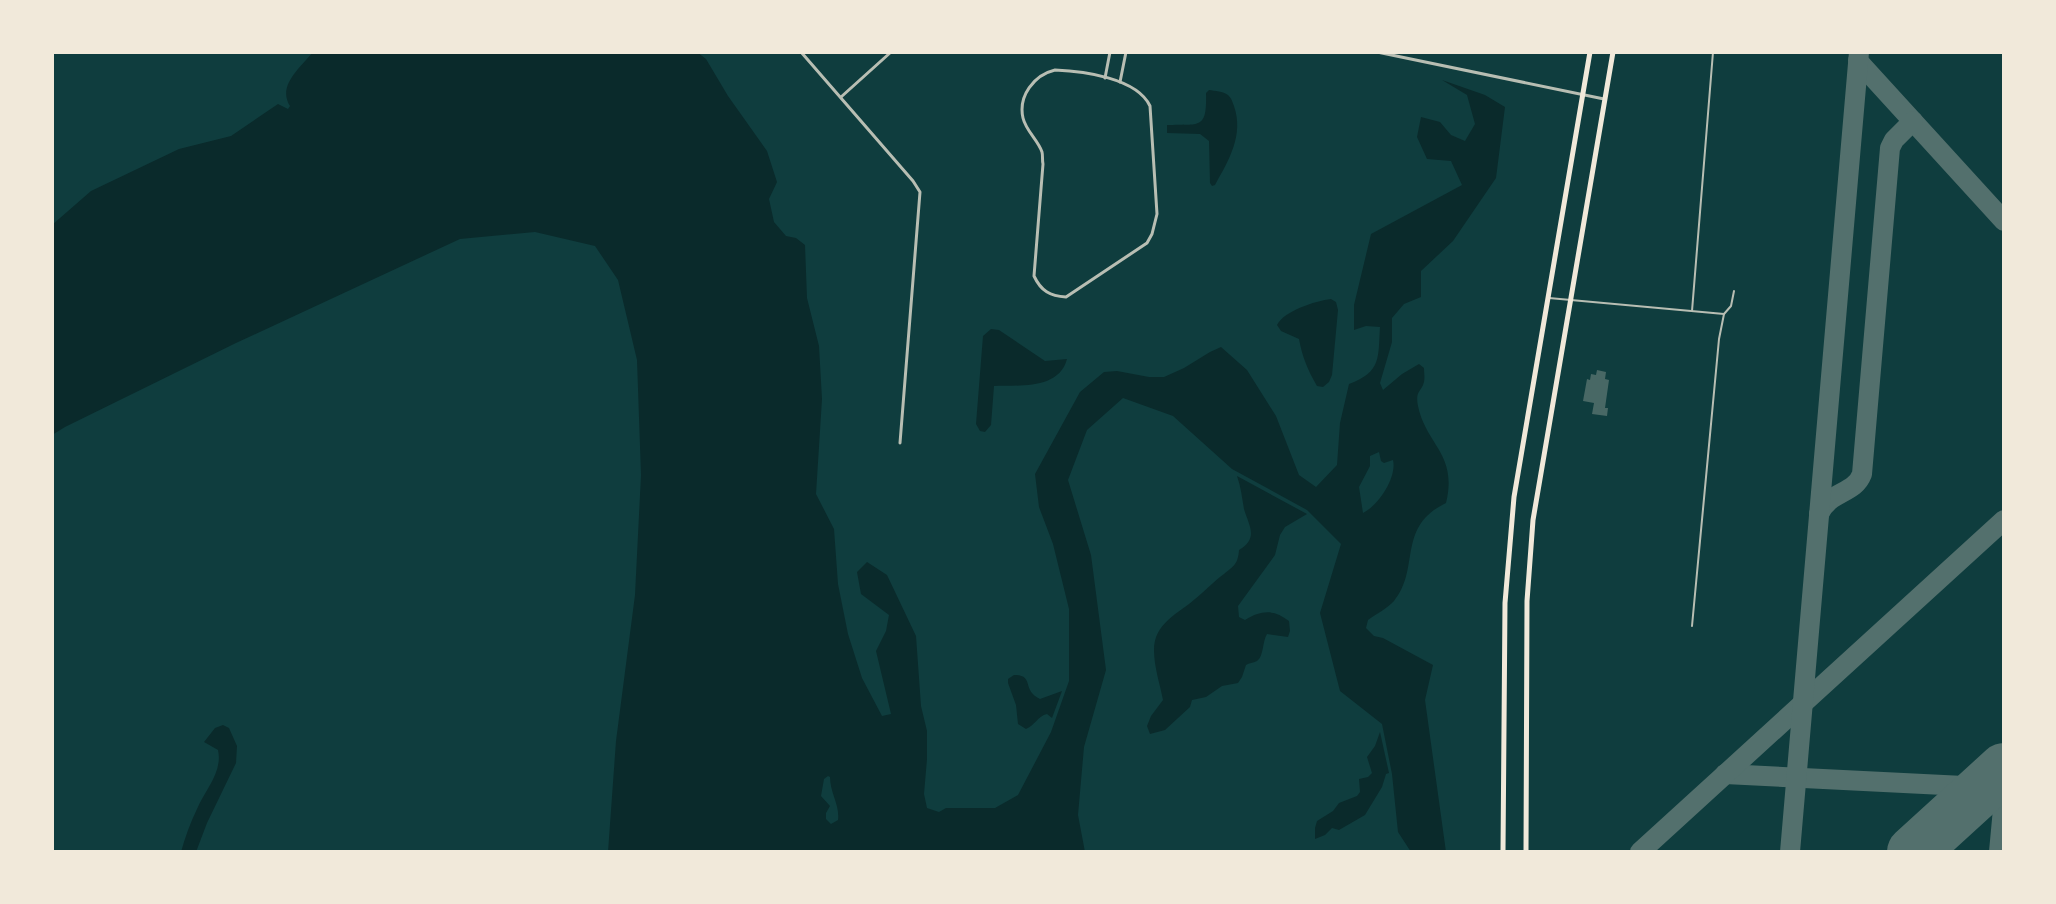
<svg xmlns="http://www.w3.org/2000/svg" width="2056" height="904" viewBox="0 0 2056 904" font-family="'PT Sans Narrow',sans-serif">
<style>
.water{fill:#0a2a2b;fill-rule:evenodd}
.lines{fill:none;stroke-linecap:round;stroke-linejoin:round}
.taxiway{stroke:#53706d;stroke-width:20}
.runway{stroke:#53706d;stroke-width:52}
.building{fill:#486865}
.service{stroke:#b8beb3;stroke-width:2}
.minor{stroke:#b8beb3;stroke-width:3}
.primary{stroke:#f1e9da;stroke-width:5}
</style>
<rect width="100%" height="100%" fill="#0f3d3e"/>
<g class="water">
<path d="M 313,52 L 697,52 L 706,59 L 728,96 L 767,151 L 777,182 L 769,199 L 774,222 L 786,236 L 796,238 L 805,245 L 807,298 L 819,346 L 822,399 L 816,494 L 834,529 L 838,584 L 848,634 L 862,678 L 882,716 L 891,714 L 876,651 L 886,631 L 889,615 L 861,594 L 857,572 L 867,562 L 887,575 L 916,636 L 921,706 L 927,731 L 927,759 L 924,794 L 927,808 L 939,812 L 946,808 L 995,808 L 1018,795 L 1051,732 L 1069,681 L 1069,609 L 1053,544 L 1039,507 L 1035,474 L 1080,392 L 1104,372 L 1117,371 L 1149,377 L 1164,377 L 1184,368 L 1210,352 L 1221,347 L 1247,370 L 1276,416 L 1299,475 L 1316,487 L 1337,465 L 1340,423 L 1349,384 C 1382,372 1378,357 1380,327 L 1366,326 L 1354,330 L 1354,305 L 1371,234 L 1462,185 L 1451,161 L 1427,159 L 1417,137 L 1421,117 L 1440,122 L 1451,135 L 1465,141 L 1475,124 L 1467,95 L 1442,80 L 1485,95 L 1505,107 L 1496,178 L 1453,241 L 1421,271 L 1421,297 L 1404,304 L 1392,318 L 1392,342 L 1380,383 L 1383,390 L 1402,374 L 1419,364 L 1424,368 C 1424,373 1425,377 1424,382 C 1421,393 1415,390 1418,406 C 1426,445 1458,454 1446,503 C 1396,527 1421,568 1394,601 C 1388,608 1376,614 1368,620 L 1366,628 L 1374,636 L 1383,638 L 1433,665 L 1425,700 L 1446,852 L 1411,852 L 1398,832 L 1392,774 L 1382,724 L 1340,691 L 1320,613 L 1341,544 L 1307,510 L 1232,469 L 1173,416 L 1123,398 L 1087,430 L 1068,480 L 1091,555 L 1106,670 L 1084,747 L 1078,815 L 1085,852 L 854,852 L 854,850 L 848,852 L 608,852 L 616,741 L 635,595 L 641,475 L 637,360 L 618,280 L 595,246 L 535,232 L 460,239 L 236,343 L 65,427 L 52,435 L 52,225 L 91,191 L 179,149 L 231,136 L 278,104 L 288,109 L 290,106 C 277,86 300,68 313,52 ZM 1379,452 L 1381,461 L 1384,463 L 1393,460 C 1397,477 1379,505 1363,513 L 1359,487 L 1370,466 L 1370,456 ZM 828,776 L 830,777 C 830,793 840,805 838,820 L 831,824 L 826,819 L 826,813 L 830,806 L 821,796 L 824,779 Z"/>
<path d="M 1209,90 C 1215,91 1223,91 1228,95 C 1232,99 1232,101 1234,106 C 1244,135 1229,160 1215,185 L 1212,186 L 1210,183 L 1209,141 L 1200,134 L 1167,133 L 1167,125 C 1200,124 1207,130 1206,93 Z"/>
<path d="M 1331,299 L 1336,302 L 1338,310 L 1332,375 L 1329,382 L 1323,387 L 1317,386 C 1308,371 1302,356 1299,339 L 1281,331 L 1277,325 C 1284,311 1315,301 1331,299 Z"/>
<path d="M 991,329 L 999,330 L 1045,361 L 1067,359 C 1059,390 1018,385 994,386 L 991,425 L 985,432 L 980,431 L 976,424 L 983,336 Z"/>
<path d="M 1237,476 L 1307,514 L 1285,527 L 1280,535 L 1275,555 L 1238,606 L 1239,617 L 1245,620 C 1261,610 1274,609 1289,621 L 1290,631 L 1288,637 L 1267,634 C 1262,642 1264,656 1257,661 C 1253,663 1249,663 1246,665 L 1242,677 L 1238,683 L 1222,686 L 1206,697 L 1192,700 L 1190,707 L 1165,730 L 1150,734 L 1147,726 L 1151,716 L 1163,700 C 1160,684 1154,667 1154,650 C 1154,623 1178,614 1195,599 C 1205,591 1214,581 1224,574 C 1234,566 1238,564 1239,550 C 1259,538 1249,526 1244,509 C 1242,498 1241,487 1237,476 Z"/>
<path d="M 1014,675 C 1035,675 1021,690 1040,699 L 1062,691 L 1052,718 L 1047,714 C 1038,716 1034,726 1026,729 L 1018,724 L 1016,705 L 1008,683 L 1008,679 Z"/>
<path d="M 223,725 L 229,728 L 237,746 L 236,763 L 207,823 L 196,852 L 181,852 C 185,838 190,823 197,809 C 205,790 223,772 218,750 L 204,742 L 215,728 Z"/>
<path d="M 1380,732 L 1389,773 L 1386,774 L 1382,787 L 1365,815 L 1339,830 L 1332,828 L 1325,835 L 1315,839 L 1315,828 L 1317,821 L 1333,811 L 1339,803 L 1357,796 L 1360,792 L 1359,779 L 1368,777 L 1372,773 L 1367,757 L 1375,746 Z"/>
</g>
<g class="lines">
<g class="taxiway">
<path d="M 1858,61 L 2004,221"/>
<path d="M 1819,514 C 1830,490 1854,495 1862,474 L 1890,148 L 1894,140 L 1913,121"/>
<path d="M 1725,774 L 2004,788"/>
<path d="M 1640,852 L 2004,520"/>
<path d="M 1790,852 L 1859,52"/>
<path d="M 1999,852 L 2004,798"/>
</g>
<path class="runway" d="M 1913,852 L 2004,769"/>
</g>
<path class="building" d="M 1597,370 L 1606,372 L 1605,379 L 1609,380 L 1605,408 L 1608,408 L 1607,416 L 1592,414 L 1594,403 L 1583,401 L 1587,379 L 1590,380 L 1591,374 L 1596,375 Z"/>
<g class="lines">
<g class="service">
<path d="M 1549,298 L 1724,314 L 1731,306 L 1734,291"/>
<path d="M 1692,311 L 1713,52"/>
<path d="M 1692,626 L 1719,339 L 1724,314"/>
</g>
<g class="minor">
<path d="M 801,52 L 913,181 L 920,192 L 900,443"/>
<path d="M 1377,52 L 1604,99"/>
<path d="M 1055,70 C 1083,71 1137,78 1150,106 L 1157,214 L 1152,234 L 1147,243 L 1066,297 C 1050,296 1041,291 1034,276 L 1043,164 C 1042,160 1043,156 1042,152 C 1038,140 1026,131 1023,118 C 1018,96 1034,75 1055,70 Z"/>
<path d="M 1105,78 L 1110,52"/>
<path d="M 1120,82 L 1126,52"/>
<path d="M 841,97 L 891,52"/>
</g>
<g class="primary">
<path d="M 1503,852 L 1505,603 L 1514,497 L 1590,52"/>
<path d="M 1526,852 L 1527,601 L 1533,520 L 1613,52"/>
</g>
</g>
<rect width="2056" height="904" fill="none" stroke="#f1e9da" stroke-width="108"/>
</svg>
